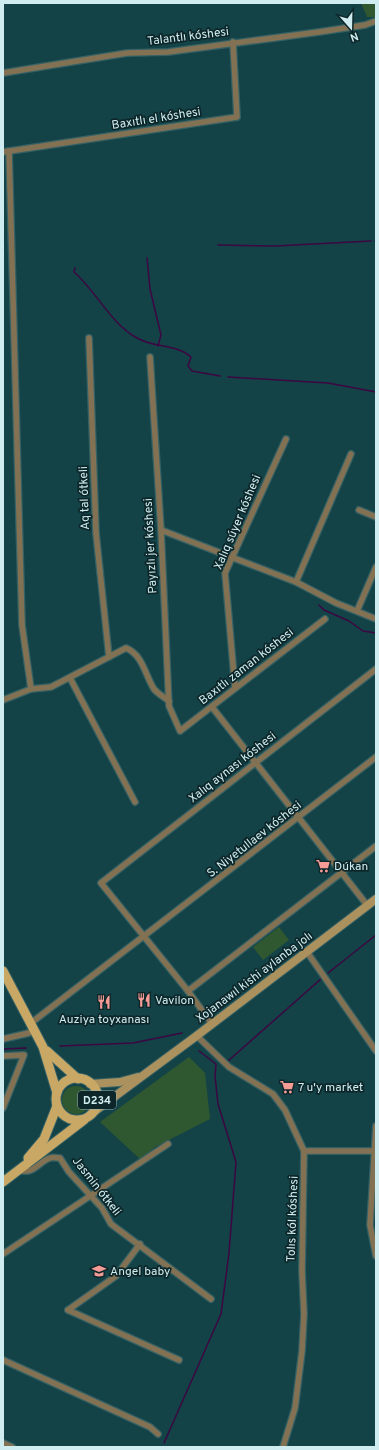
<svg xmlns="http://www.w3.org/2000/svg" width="379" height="1450" viewBox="0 0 379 1450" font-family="Overpass,sans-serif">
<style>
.green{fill:#305830}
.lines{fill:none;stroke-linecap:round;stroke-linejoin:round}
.stream{stroke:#3c0742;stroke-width:1.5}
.minor-casing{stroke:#356165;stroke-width:8}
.secondary-casing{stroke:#356165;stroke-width:10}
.primary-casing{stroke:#356165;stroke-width:11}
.minor{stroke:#827253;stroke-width:5.5}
.secondary{stroke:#aa915e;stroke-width:8}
.primary{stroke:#c9a865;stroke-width:9}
.labels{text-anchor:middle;stroke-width:3.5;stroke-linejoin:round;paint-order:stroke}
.shield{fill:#0d2629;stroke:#95b1b4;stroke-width:1}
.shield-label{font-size:11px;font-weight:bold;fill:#cfedf0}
.street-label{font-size:12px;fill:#cfedf0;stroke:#0d2629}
.poi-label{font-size:12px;fill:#cfedf0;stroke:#0d2629;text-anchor:start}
</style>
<rect width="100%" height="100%" fill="#134247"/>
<g class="green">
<path d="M 361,3 L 376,3 L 376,17 L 367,17 Z"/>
<path d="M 279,927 L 289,940 L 263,960 L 253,947 Z"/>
<path d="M 189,1057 L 205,1073 L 210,1119 L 155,1147 L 141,1160 L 100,1122 Z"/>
<circle cx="76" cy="1100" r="14"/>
</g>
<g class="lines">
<g class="stream">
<path d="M 376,161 L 376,201"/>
<path d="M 375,241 L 376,241"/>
<path d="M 218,245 L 275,246 L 371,241"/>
<path d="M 147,258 L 150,289 L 161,335 L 158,346"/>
<path d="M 75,268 L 74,272 C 96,291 111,324 137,338 C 154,348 177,344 191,357 L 188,366 L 192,371 L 220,376"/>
<path d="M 228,377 L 328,383 L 376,392"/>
<path d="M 319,605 L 324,610 L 349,621 L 363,631 L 376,633"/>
<path d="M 328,973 L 376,935"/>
<path d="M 60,1046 L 133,1043 L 182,1033"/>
<path d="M 3,1049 L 26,1048"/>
<path d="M 228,1061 L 322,978"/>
<path d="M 164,1443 L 221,1314 L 229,1253 L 236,1162 L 218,1104 L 215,1076 L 216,1064 L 199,1051"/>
</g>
<defs>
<g id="minor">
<path d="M 3,73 L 127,53 L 168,52 L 319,32 L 365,25 L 376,21"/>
<path d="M 9,151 L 22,625 L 31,689"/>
<path d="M 3,152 L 237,117 L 233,42"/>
<path d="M 89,338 L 96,533 L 109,657"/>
<path d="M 150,357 L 161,530 L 169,706 L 180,731 L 325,619"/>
<path d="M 359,510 L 376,517"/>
<path d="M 161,530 L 296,582 L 336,603 L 376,619"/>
<path d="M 296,582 L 351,454"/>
<path d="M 357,611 L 376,567"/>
<path d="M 70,678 L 135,802"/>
<path d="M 235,688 L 225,573 L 286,439"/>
<path d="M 3,700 L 31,689 L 51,687 L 126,648 C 143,655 145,675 154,689 C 158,694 164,697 169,701"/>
<path d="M 212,707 L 367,905"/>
<path d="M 307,952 L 376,1051"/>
<path d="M 188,991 L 376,846"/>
<path d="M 31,1023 L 376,757"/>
<path d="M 212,1024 L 188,991 L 101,883 L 376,669"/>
<path d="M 197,1036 L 229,1067 L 273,1094 L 285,1110 L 304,1151 L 302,1271 L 304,1314 L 302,1351 L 295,1408 L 283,1447"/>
<path d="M 3,1039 L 29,1033 L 34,1030"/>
<path d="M 3,1056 L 24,1055 L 3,1108"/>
<path d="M 376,1126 L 370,1225 L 376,1256"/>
<path d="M 304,1151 L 376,1151"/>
<path d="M 19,1170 C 34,1175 38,1162 50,1158 C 53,1157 57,1158 60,1158 L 69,1172 L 102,1208 L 111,1224 L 211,1299"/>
<path d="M 3,1254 L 168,1144"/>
<path d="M 68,1310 L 179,1360"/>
<path d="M 68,1310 L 116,1276 L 140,1244"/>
<path d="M 3,1360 L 150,1427 L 158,1434"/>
<path d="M 3,1443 L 12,1447"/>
</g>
<g id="secondary">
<path d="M 90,1084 L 120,1082 L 138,1077"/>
<path d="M 91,1114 L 195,1037 L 376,899"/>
</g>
<g id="primary">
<path d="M 3,971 L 43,1047 L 57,1093"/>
<path d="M 47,1051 L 78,1079"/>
<circle cx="77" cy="1099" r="21"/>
<path d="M 28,1158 L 44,1139 L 57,1106"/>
<path d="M 3,1182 L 84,1120"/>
</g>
</defs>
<use href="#minor" class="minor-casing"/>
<use href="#secondary" class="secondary-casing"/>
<use href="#primary" class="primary-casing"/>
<use href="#minor" class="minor"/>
<use href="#secondary" class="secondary"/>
<use href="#primary" class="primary"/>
</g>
<defs>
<symbol id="supermarket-bare" viewBox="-9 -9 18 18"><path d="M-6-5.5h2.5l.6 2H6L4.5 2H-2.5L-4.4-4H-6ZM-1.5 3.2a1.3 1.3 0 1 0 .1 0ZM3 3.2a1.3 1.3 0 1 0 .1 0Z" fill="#f59c96" stroke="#0d2629" stroke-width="2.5" paint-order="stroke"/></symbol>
<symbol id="restaurant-bare" viewBox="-9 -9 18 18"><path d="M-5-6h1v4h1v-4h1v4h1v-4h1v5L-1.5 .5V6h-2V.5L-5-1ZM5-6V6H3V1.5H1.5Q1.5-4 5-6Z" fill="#f59c96" stroke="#0d2629" stroke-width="2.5" paint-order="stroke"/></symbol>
<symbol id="school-bare" viewBox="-9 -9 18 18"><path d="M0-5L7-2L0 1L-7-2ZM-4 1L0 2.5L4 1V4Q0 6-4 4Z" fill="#f59c96" stroke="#0d2629" stroke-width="2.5" paint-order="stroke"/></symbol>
</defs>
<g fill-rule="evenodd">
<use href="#supermarket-bare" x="313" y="856" width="20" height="20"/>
<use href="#restaurant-bare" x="134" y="990" width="20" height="20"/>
<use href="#restaurant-bare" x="94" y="992" width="20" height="20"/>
<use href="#supermarket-bare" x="277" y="1077" width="20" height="20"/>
<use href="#school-bare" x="89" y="1261" width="20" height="20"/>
</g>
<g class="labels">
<rect class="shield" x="78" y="1091" width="38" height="18" rx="3"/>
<g class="shield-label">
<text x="97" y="1104">D234</text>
</g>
<g class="street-label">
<text transform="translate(188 36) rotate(-7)" y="4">Talantlı kóshesi</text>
<text transform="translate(156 118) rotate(-9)" y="4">Baxıtlı el kóshesi</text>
<text transform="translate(84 498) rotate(-92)" y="4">Aq tal ótkeli</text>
<text transform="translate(237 522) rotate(-67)" y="4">Xalıq súyer kóshesi</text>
<text transform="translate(150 546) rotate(-93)" y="4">Payızlı jer kóshesi</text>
<text transform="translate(246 666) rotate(-38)" y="4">Baxıtlı zaman kóshesi</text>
<text transform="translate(232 767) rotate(-38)" y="4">Xalıq aynası kóshesi</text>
<text transform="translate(254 839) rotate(-38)" y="4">S. Niyetullaev kóshesi</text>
<text transform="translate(254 977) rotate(-37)" y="4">Xojanawıl kishi aylanba jolı</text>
<text transform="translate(97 1186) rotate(52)" y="4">Jasmin ótkeli</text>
<text transform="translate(292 1219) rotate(-88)" y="4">Tolıs kól kóshesi</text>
</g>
<g class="poi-label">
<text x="334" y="870">Dúkan</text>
<text x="155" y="1004">Vavilon</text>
<text x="104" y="1023" text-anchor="middle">Auziya toyxanası</text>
<text x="298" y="1091">7 u'y market</text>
<text x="110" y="1275">Angel baby</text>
</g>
</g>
<rect width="379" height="1450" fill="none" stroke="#cfedf0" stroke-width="8"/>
<g transform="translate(351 28) rotate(160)" stroke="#0d2629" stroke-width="3" paint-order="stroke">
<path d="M0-3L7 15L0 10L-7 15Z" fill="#cfedf0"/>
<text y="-6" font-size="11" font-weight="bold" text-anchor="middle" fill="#cfedf0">N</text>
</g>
</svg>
